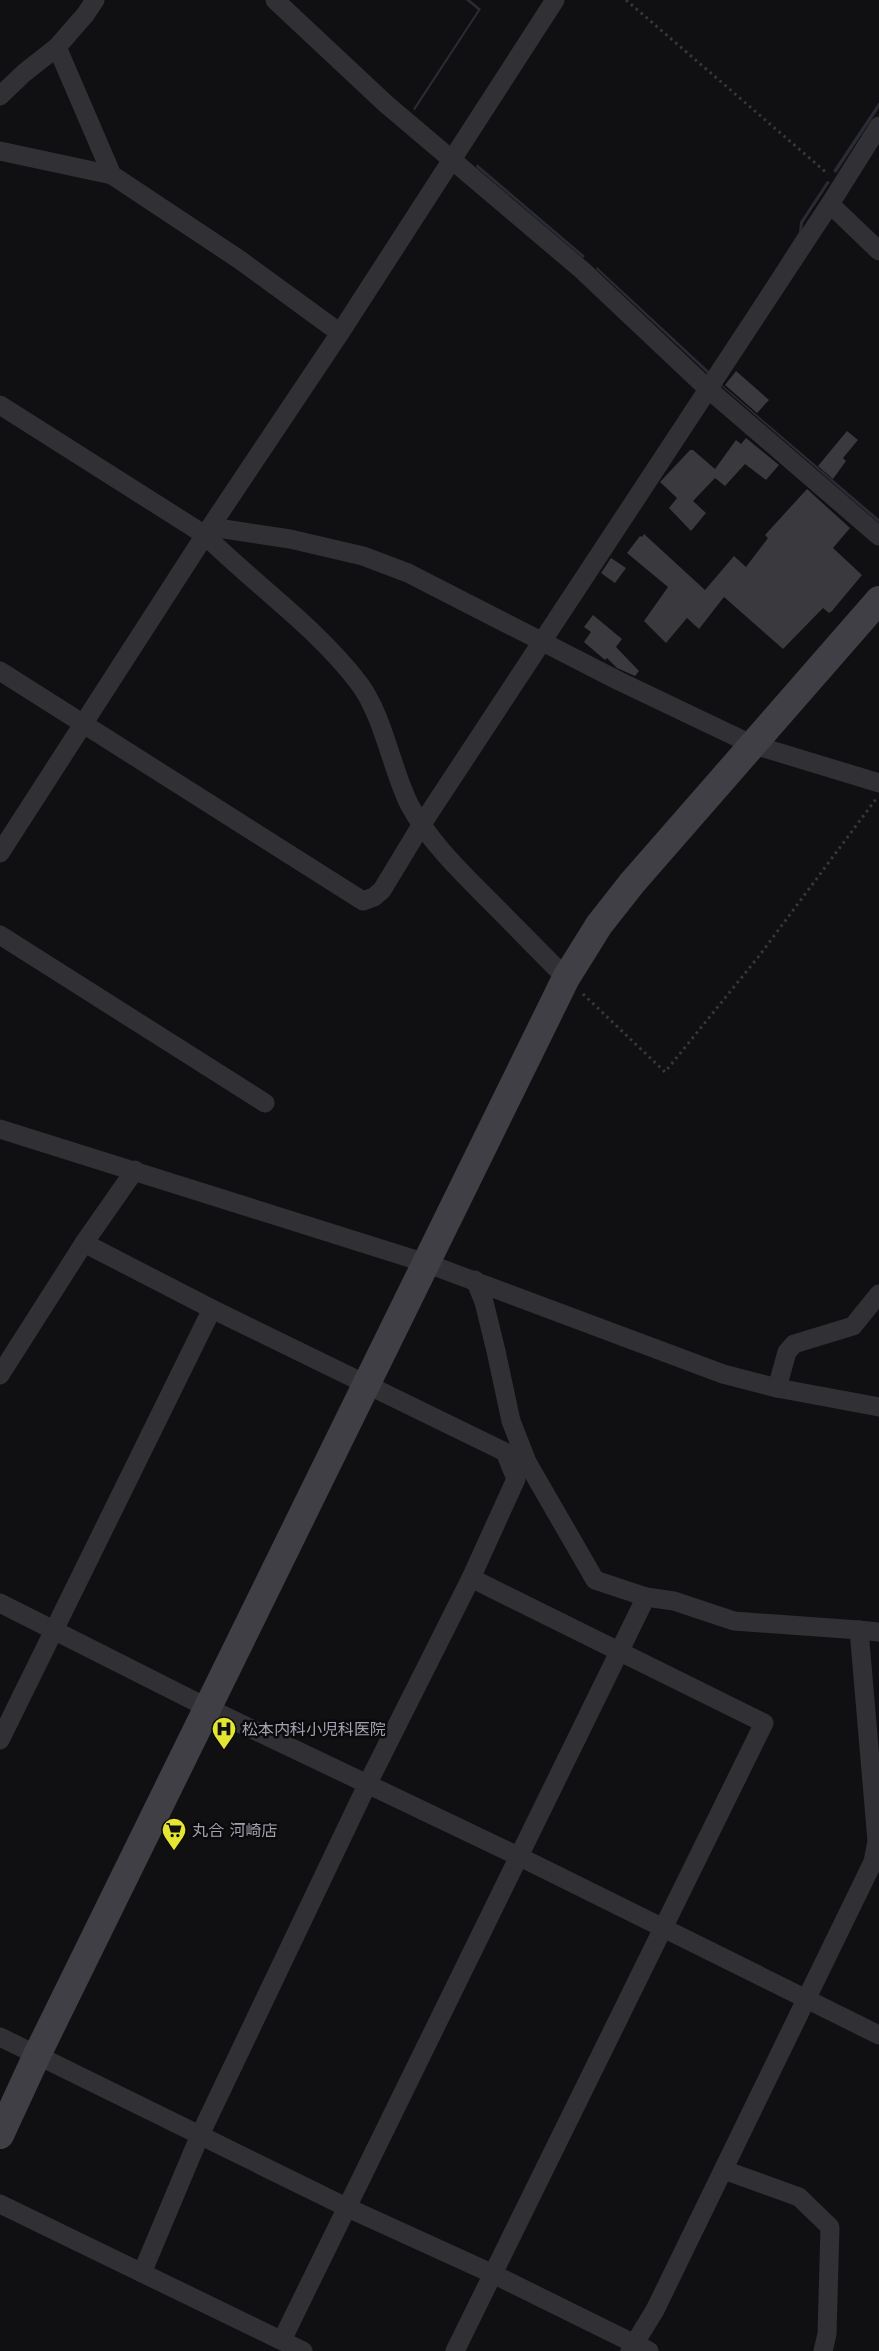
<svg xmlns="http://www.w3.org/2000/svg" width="879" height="2351" viewBox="0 0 879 2351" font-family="'Work Sans','Noto Sans JP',sans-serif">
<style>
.water{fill:#292b35}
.building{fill:#3a393e}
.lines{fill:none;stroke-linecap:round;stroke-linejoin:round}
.path{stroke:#37373c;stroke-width:3;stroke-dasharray:2.5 4;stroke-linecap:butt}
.street{stroke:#313135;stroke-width:19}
.secondary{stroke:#3f3f45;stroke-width:28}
.labels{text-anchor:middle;stroke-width:5;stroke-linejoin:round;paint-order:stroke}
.poi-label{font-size:16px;fill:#a2a1b1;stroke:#0b0a0b;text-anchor:start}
</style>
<rect width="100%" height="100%" fill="#100f11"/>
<g class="water">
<path d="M 466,0 L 470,0 L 481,9 L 415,110 L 413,109 L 478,10 Z"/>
<path d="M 879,102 L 879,108 L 836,173 L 833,171 Z"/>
<path d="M 477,164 L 585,256 L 583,258 L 476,167 Z"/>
<path d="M 827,181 L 830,182 L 803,223 L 802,233 L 710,376 L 596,269 L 597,267 L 710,372 L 799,232 L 800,222 Z"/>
<path d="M 721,384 L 879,519 L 879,523 L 720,385 Z"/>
</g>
<g class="building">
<path d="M 736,371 L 769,400 L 757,413 L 725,385 Z"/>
<path d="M 847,431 L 858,440 L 843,458 L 846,461 L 833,479 L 818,466 Z"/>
<path d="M 746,438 L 779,465 L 766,480 L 745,464 L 725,486 L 715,478 L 693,501 L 706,513 L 691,531 L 669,508 L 677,498 L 660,482 L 690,450 L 693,450 L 715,469 L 736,440 L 741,444 Z"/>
<path d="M 807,489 L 850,528 L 833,548 L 862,575 L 832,611 L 829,613 L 823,608 L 783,649 L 724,597 L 699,629 L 687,618 L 666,643 L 644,621 L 668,587 L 627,553 L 640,536 L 642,537 L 644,534 L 705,590 L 734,556 L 746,567 L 768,538 L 765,535 Z"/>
<path d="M 611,558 L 626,568 L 615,583 L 601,573 Z"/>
<path d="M 593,615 L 622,639 L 616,647 L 639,671 L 635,676 L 617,668 L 607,658 L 605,660 L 584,642 L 591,632 L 584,627 Z"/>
</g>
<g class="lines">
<g class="path">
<path d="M 626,0 L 828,174"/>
<path d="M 583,994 L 665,1072 L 759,956 L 876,799"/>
</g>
<g class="street">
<path d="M 95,0 L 85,15 L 57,47 L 112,175 L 240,260 L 340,333"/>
<path d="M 275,0 L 386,104 L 582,270 L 707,388 L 879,536"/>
<path d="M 0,96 L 24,73 L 57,47"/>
<path d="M 0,151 L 112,175"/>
<path d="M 830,204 L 879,251"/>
<path d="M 0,405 L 205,535 L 340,333 L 555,0"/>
<path d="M 211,527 L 290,539 L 363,556 L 408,573 L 619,681 L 751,744 L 879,783"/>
<path d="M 0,671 L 363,901 L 374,897 L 382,890 L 422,824 L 830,204 L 879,126"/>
<path d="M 0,853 L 205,535 C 255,585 315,626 358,682 C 383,714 391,767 409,804 C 428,840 460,871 489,900 C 515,926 540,952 566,978"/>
<path d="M 0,935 L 265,1103"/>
<path d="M 0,1129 L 426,1263 L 723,1374 L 777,1388 L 879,1407"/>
<path d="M 84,1243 L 212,1309 L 505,1452 L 516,1479 L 471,1578 L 367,1785 L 200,2135 L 142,2273"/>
<path d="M 475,1280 L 484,1302 L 496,1351 L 511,1421 L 527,1462"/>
<path d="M 0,1375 L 84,1243 L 135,1170"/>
<path d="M 777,1388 L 787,1352 L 794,1344 L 853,1326 L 879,1294"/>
<path d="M 511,1467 L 527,1462 L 595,1580 L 646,1597"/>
<path d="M 0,1603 L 208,1708 L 518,1856 L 879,2035"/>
<path d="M 859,1630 L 879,1632"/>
<path d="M 0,1740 L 212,1309"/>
<path d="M 0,2037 L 346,2207 L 493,2274 L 649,2351"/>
<path d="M 724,2170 L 799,2197 L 830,2227 L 827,2334 L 823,2351"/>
<path d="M 0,2204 L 303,2351"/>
<path d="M 282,2340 L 646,1597 L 674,1601 L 734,1621 L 859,1630 L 877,1841 L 873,1862 L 655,2310 L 630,2351"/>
<path d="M 455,2351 L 764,1723 L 471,1578"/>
</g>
<path class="secondary" d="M 0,2135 L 37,2055 L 566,978 L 599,925 L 632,883 L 879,600"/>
</g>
<defs>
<symbol id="hospital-pin" viewBox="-11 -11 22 30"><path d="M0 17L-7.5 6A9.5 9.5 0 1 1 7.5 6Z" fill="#e5e632" stroke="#0b0a0b"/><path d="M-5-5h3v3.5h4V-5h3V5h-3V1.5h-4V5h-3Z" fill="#111"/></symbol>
<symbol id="supermarket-pin" viewBox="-11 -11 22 30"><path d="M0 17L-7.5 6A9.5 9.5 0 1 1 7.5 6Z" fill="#e5e632" stroke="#0b0a0b"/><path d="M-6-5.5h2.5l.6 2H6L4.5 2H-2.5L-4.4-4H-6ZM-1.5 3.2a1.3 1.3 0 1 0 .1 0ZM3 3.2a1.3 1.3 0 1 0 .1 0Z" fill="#111"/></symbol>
</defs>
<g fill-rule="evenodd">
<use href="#hospital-pin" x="210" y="1715" width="28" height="38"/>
<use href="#supermarket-pin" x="160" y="1816" width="28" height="38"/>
</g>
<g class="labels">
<g class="poi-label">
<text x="242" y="1735">松本内科小児科医院</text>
<text x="192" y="1836">丸合 河崎店</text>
</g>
</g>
</svg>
